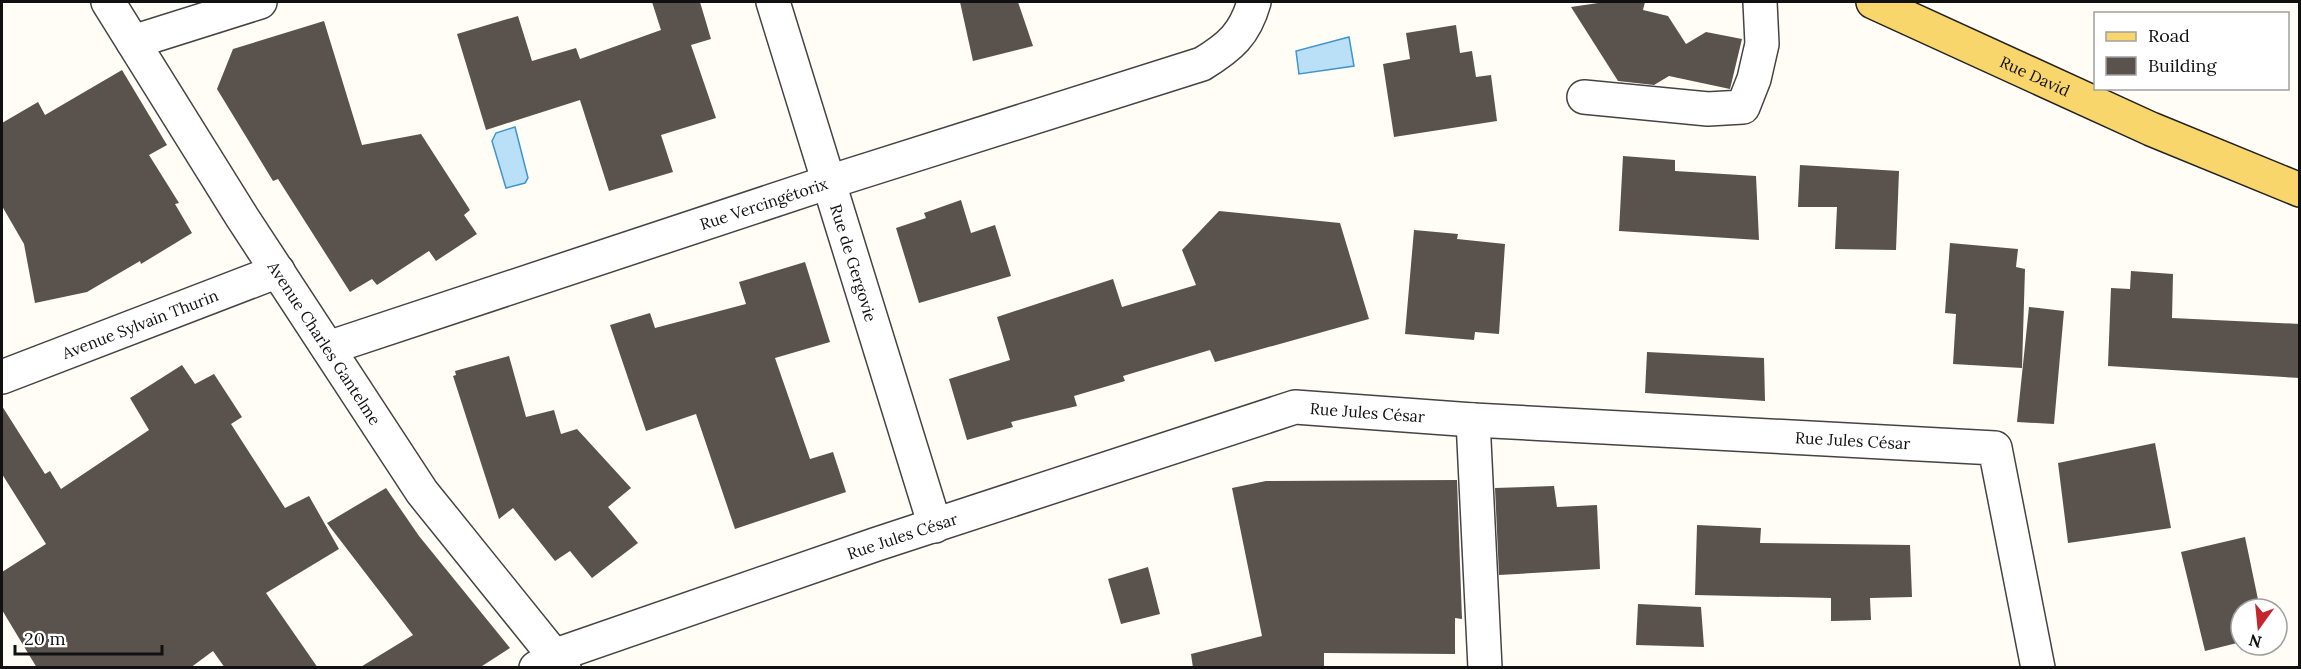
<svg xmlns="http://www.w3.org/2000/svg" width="2301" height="669" viewBox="0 0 2301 669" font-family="Lora,serif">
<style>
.water{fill:#b9e0f7;stroke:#3f96cf;stroke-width:1.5}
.building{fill:#5a524d}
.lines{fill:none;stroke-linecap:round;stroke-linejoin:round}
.minor-casing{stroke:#444;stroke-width:36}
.major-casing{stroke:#222;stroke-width:36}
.minor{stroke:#fff;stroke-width:33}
.major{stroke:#f9d66b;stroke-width:33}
.labels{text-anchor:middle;stroke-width:6;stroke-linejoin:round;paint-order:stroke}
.street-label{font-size:16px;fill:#111;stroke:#fff}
</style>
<rect width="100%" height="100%" fill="#fffdf5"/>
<g class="water">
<path d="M 1349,37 L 1354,66 L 1299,74 L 1296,51 Z"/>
<path d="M 515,127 L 528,178 L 525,183 L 506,188 L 492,141 L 496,133 Z"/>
</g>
<g class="building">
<path d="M 652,2 L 700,2 L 711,39 L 691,45 L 716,118 L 661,135 L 673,172 L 609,191 L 580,100 L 486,130 L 457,34 L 518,16 L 532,61 L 576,48 L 580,59 L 661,30 Z"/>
<path d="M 960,2 L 1018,2 L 1033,46 L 973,61 Z"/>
<path d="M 1605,2 L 1645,2 L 1643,10 L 1668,16 L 1686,44 L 1706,32 L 1742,39 L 1730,89 L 1669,76 L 1654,85 L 1618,81 L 1571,7 Z"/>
<path d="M 324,21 L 362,145 L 421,134 L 470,210 L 464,215 L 477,234 L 436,261 L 429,251 L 377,285 L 372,279 L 350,292 L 278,179 L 273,181 L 217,89 L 233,49 Z"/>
<path d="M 1456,25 L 1460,53 L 1472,51 L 1476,77 L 1491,75 L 1497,121 L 1394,137 L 1383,64 L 1410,59 L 1406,33 Z"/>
<path d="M 122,70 L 167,145 L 149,155 L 179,203 L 175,204 L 192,233 L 141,264 L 140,261 L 87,292 L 35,303 L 24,244 L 2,206 L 2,123 L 38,102 L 45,115 Z"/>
<path d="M 1623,156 L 1675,160 L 1675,171 L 1756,176 L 1759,240 L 1619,231 Z"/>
<path d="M 1800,165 L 1899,171 L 1896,250 L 1835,249 L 1837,207 L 1798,207 Z"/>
<path d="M 961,200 L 971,233 L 995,225 L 1011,276 L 919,303 L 896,228 L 926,218 L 924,213 Z"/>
<path d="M 1219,211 L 1340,223 L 1369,319 L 1215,362 L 1210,350 L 1123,376 L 1125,381 L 1074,396 L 1077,406 L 1011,422 L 1013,427 L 967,440 L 949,379 L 1010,360 L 997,317 L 1113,279 L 1122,307 L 1196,285 L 1182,250 Z"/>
<path d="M 1414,230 L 1458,234 L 1457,239 L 1505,244 L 1499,334 L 1475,332 L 1474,340 L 1405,334 Z"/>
<path d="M 1950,243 L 2018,249 L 2016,267 L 2025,269 L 2022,368 L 1953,364 L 1956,314 L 1945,313 Z"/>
<path d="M 805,262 L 830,342 L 775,358 L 810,459 L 833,452 L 846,492 L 735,529 L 696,414 L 646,431 L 610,325 L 650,313 L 655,328 L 746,304 L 739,282 Z"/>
<path d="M 2131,271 L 2173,274 L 2172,318 L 2300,324 L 2300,378 L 2108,366 L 2111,288 L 2130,289 Z"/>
<path d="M 2029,307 L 2064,311 L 2054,424 L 2017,422 Z"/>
<path d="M 1647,352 L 1764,358 L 1765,401 L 1645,393 Z"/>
<path d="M 509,356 L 526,417 L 554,410 L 561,434 L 577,429 L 631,488 L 608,507 L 638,543 L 592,578 L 570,551 L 555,561 L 513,508 L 499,519 L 453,376 L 456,375 L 455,371 Z"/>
<path d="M 182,365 L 195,384 L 214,374 L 242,417 L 231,424 L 285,508 L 309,496 L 339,549 L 266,593 L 318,668 L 225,668 L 213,651 L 190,668 L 37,668 L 2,610 L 2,572 L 46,544 L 2,474 L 2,406 L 45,474 L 50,471 L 61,489 L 149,430 L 130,398 Z"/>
<path d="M 2155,443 L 2171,528 L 2068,543 L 2058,463 Z"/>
<path d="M 1457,480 L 1462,619 L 1455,618 L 1455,654 L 1324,653 L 1324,668 L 1193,668 L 1191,654 L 1262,636 L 1232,488 L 1266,481 Z"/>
<path d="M 1554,486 L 1557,507 L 1597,505 L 1600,569 L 1499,575 L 1495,488 Z"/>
<path d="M 386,488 L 419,536 L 510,648 L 479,668 L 359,668 L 413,635 L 327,523 Z"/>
<path d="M 1697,525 L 1761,528 L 1760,543 L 1910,545 L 1912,597 L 1870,598 L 1871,620 L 1831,621 L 1831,598 L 1695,595 Z"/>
<path d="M 2245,537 L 2260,609 L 2241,609 L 2241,642 L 2205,651 L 2181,552 Z"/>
<path d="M 1148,567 L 1160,614 L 1121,624 L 1108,579 Z"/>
<path d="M 1638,604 L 1701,607 L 1704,647 L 1636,645 Z"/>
</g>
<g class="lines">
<defs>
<g id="minor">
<path id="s1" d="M 108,2 L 242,217 L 422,492 L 564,668"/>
<path id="s2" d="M 773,2 L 935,526"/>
<path d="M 133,42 L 260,2"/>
<path d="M 1584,97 L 1708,109 L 1743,107 L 1754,79 L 1762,44 L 1760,2"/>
<path id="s3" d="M 328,348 L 829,182 L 1202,64 C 1230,47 1245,34 1254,2"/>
<path id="s4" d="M 2,377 L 278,271"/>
<path d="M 1473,420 L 1485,668"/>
<path id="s5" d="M 536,668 L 556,655 L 877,544 L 1295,407 L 1473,420 L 1995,448 L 2038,668"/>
</g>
<g id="major">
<path id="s6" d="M 1873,2 L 2151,129 L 2300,190"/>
</g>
</defs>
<use href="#minor" class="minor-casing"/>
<use href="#major" class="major-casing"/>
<use href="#minor" class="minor"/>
<use href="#major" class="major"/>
</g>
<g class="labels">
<g class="street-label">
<text dy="6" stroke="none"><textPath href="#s6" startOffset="178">Rue David</textPath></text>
<text dy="6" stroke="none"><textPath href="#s3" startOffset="459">Rue Vercingétorix</textPath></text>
<text dy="6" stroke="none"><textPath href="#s2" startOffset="273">Rue de Gergovie</textPath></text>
<text dy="6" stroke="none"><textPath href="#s4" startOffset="148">Avenue Sylvain Thurin</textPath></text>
<text dy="6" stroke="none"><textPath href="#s1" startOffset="404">Avenue Charles Gantelme</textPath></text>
<text dy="6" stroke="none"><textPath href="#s5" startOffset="876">Rue Jules César</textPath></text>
<text dy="6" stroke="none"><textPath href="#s5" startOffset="1362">Rue Jules César</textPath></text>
<text dy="6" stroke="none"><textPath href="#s5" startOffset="390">Rue Jules César</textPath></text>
</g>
</g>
<rect width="2301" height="669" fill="none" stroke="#111111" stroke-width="6"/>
<rect x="2094" y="12" width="195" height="78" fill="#ffffff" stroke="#a0a0a0" stroke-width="1.5"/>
<rect x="2106" y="32" width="30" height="9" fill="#f9d66b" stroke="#a0a0a0" stroke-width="1.5"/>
<text x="2148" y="42" font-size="18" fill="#111111">Road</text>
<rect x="2106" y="57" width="30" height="18" fill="#5a524d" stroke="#a0a0a0" stroke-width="1.5"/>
<text x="2148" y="72" font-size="18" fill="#111111">Building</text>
<g transform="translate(2259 627) rotate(195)"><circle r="28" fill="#ffffff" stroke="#a0a0a0" stroke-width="1.5"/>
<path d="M0-4.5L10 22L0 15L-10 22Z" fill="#c4262e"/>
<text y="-9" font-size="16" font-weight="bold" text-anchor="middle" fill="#111111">N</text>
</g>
<path d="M15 645v9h147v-9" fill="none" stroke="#111111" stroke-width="3"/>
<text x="24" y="645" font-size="18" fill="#111111" stroke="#ffffff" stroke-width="4.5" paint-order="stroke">20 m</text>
</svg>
